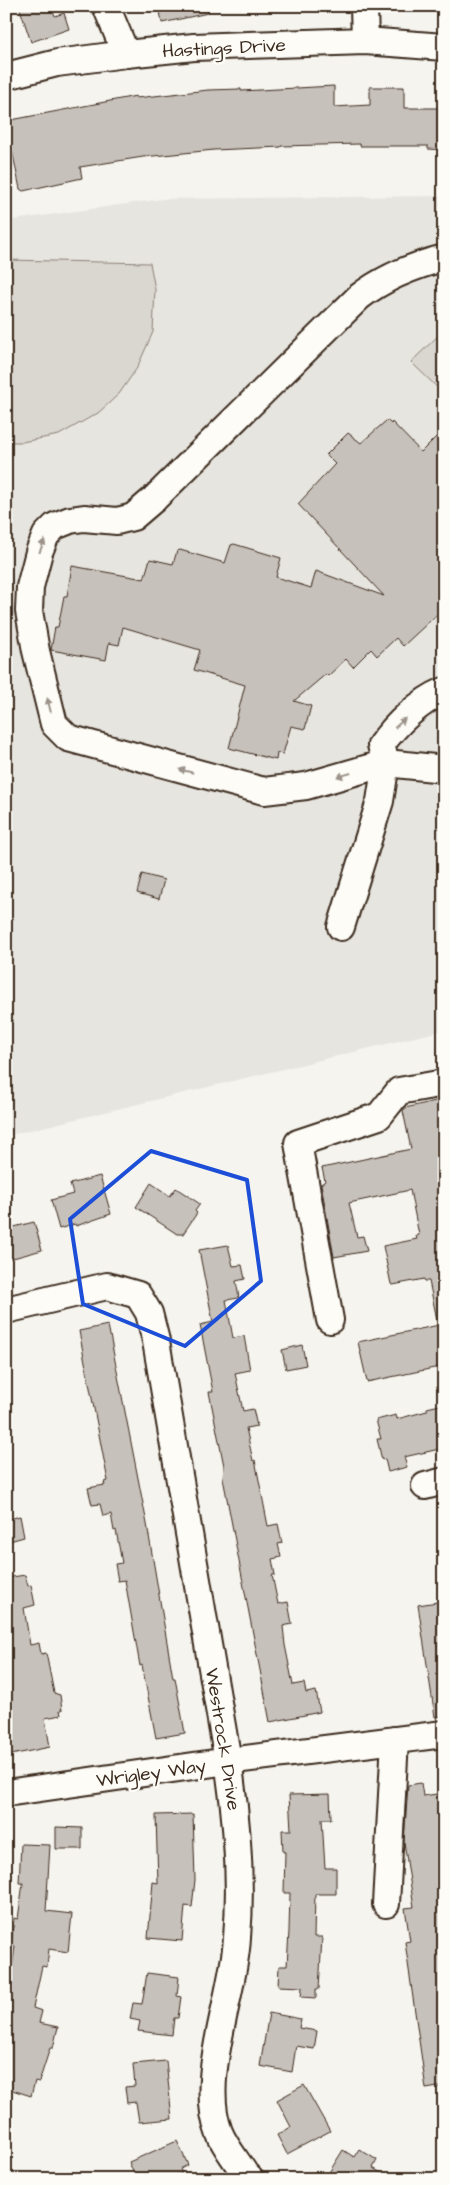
<svg xmlns="http://www.w3.org/2000/svg" width="450" height="2185" viewBox="0 0 450 2185" font-family="'Architects Daughter',sans-serif">
<style>
.built{fill:#e7e5df}
.green{fill:#dad6d0;stroke:#8a8077}
.building{fill:#c7c1bb;stroke:#3b2a1e}
.lines{fill:none;stroke-linecap:round;stroke-linejoin:round}
.minor-casing{stroke:#3b2a1e;stroke-width:30}
.minor{stroke:#fdfcf7;stroke-width:26}
.oneway{fill:#9c938a}
.marked{fill:none;stroke:#1d4ed8;stroke-width:4;stroke-linejoin:round}
.labels{text-anchor:middle;stroke-width:5;stroke-linejoin:round;paint-order:stroke}
.street-label{font-size:19px;fill:#3b2a1e;stroke:#fdfcf7}
</style>
<rect width="100%" height="100%" fill="#f5f4ee"/>
<filter id="ink" filterUnits="userSpaceOnUse"><feTurbulence type="fractalNoise" baseFrequency=".02" numOctaves="2"/><feDisplacementMap in="SourceGraphic" scale="10" xChannelSelector="R" yChannelSelector="G"/><feConvolveMatrix kernelMatrix="1 2 1 2 8 2 1 2 1" color-interpolation-filters="sRGB"/></filter>
<g filter="url(#ink)">
<path class="built" d="M 444,196 L 444,1030 L 6,1136 L 6,221 L 162,199 Z"/>
<g class="green">
<path d="M 6,260 L 150,263 L 155,289 L 153,332 L 137,368 L 119,394 L 98,413 L 59,435 L 22,442 L 6,442 Z"/>
<path d="M 444,330 L 444,394 L 411,362 Z"/>
</g>
<g class="building">
<path d="M 19,6 L 51,6 L 55,16 L 64,13 L 69,29 L 31,42 Z"/>
<path d="M 159,6 L 207,6 L 208,13 L 162,23 Z"/>
<path d="M 334,86 L 334,107 L 370,105 L 370,87 L 404,87 L 404,108 L 444,108 L 444,150 L 428,149 L 428,146 L 360,146 L 360,144 L 281,146 L 281,147 L 214,150 L 143,157 L 80,167 L 82,178 L 23,191 L 20,189 L 6,121 L 136,96 L 136,98 L 208,90 L 241,89 L 241,91 Z"/>
<path d="M 387,420 L 391,424 L 392,422 L 421,452 L 444,429 L 444,608 L 403,646 L 396,638 L 377,656 L 371,649 L 353,667 L 346,659 L 328,676 L 326,674 L 294,701 L 311,706 L 305,729 L 291,726 L 283,754 L 277,753 L 276,760 L 229,748 L 245,685 L 194,670 L 200,650 L 123,627 L 119,645 L 109,643 L 106,660 L 51,650 L 55,627 L 58,627 L 64,596 L 67,596 L 72,566 L 144,579 L 150,559 L 173,564 L 177,551 L 180,550 L 225,563 L 231,545 L 234,544 L 281,558 L 276,577 L 311,588 L 316,571 L 384,596 L 298,504 L 335,464 L 326,455 L 348,433 L 361,443 Z"/>
<path d="M 142,874 L 164,880 L 159,899 L 137,893 Z"/>
<path d="M 444,1099 L 444,1319 L 437,1320 L 429,1281 L 425,1281 L 424,1279 L 393,1285 L 391,1284 L 383,1246 L 417,1239 L 416,1236 L 419,1235 L 410,1190 L 349,1203 L 357,1237 L 363,1236 L 367,1251 L 334,1257 L 321,1184 L 325,1181 L 322,1168 L 411,1149 L 403,1111 L 405,1108 Z"/>
<path d="M 100,1176 L 111,1214 L 76,1226 L 75,1224 L 59,1229 L 51,1200 L 73,1194 L 70,1184 Z"/>
<path d="M 151,1183 L 170,1196 L 176,1188 L 200,1204 L 195,1211 L 197,1213 L 183,1234 L 177,1234 L 136,1207 Z"/>
<path d="M 34,1222 L 42,1250 L 6,1260 L 6,1229 Z"/>
<path d="M 228,1245 L 233,1266 L 242,1265 L 245,1279 L 236,1281 L 239,1298 L 226,1300 L 233,1338 L 244,1336 L 250,1370 L 235,1373 L 243,1411 L 253,1409 L 257,1426 L 246,1428 L 253,1461 L 255,1460 L 268,1526 L 278,1524 L 282,1543 L 278,1544 L 281,1557 L 272,1559 L 275,1575 L 272,1575 L 278,1604 L 288,1602 L 292,1624 L 283,1626 L 285,1645 L 293,1685 L 304,1683 L 306,1693 L 316,1691 L 320,1712 L 270,1722 L 223,1478 L 224,1466 L 209,1392 L 213,1392 L 200,1325 L 213,1322 L 199,1250 Z"/>
<path d="M 444,1324 L 444,1366 L 367,1382 L 358,1342 Z"/>
<path d="M 108,1325 L 147,1524 L 173,1678 L 175,1678 L 185,1733 L 156,1738 L 142,1665 L 140,1666 L 125,1580 L 118,1581 L 115,1564 L 122,1563 L 116,1530 L 114,1531 L 111,1514 L 103,1516 L 100,1504 L 92,1505 L 88,1488 L 105,1485 L 104,1482 L 108,1481 L 79,1331 Z"/>
<path d="M 302,1345 L 306,1365 L 286,1369 L 282,1350 Z"/>
<path d="M 444,1404 L 444,1448 L 404,1457 L 407,1467 L 388,1472 L 385,1459 L 382,1460 L 377,1439 L 381,1439 L 376,1420 L 396,1415 L 397,1419 L 427,1411 L 427,1408 Z"/>
<path d="M 20,1516 L 24,1537 L 6,1542 L 6,1520 Z"/>
<path d="M 25,1575 L 28,1586 L 31,1585 L 35,1605 L 24,1608 L 30,1645 L 39,1643 L 41,1654 L 46,1653 L 54,1693 L 60,1695 L 62,1710 L 60,1710 L 61,1715 L 45,1718 L 50,1747 L 11,1755 L 6,1728 L 6,1578 Z"/>
<path d="M 444,1601 L 444,1716 L 435,1717 L 418,1605 Z"/>
<path d="M 421,1783 L 423,1796 L 444,1793 L 444,2086 L 426,2089 L 405,1942 L 410,1941 L 405,1908 L 414,1907 L 404,1842 L 408,1785 Z"/>
<path d="M 330,1794 L 331,1819 L 322,1819 L 325,1868 L 336,1868 L 336,1894 L 315,1894 L 314,1937 L 322,1937 L 319,1989 L 316,1989 L 316,1998 L 301,1997 L 302,1987 L 278,1986 L 279,1966 L 287,1966 L 289,1931 L 290,1893 L 284,1893 L 285,1852 L 283,1852 L 282,1830 L 291,1830 L 289,1795 Z"/>
<path d="M 193,1814 L 195,1880 L 192,1907 L 185,1906 L 182,1941 L 148,1938 L 153,1882 L 158,1883 L 156,1815 Z"/>
<path d="M 56,1827 L 82,1828 L 82,1849 L 56,1849 Z"/>
<path d="M 21,1844 L 50,1845 L 46,1911 L 72,1914 L 68,1952 L 49,1949 L 47,1967 L 42,1966 L 33,2008 L 42,2011 L 39,2023 L 58,2027 L 53,2048 L 50,2048 L 39,2082 L 35,2081 L 31,2096 L 6,2088 L 6,1982 L 10,1983 L 15,1946 L 11,1946 L 14,1918 L 18,1919 L 23,1883 L 19,1883 Z"/>
<path d="M 147,1973 L 179,1977 L 177,1996 L 181,1997 L 178,2018 L 174,2018 L 172,2035 L 138,2031 L 140,2021 L 130,2019 L 133,2003 L 142,2004 Z"/>
<path d="M 269,2013 L 301,2019 L 299,2028 L 317,2031 L 314,2049 L 296,2046 L 292,2072 L 260,2066 Z"/>
<path d="M 166,2061 L 172,2119 L 139,2122 L 136,2102 L 127,2103 L 125,2087 L 135,2086 L 133,2064 Z"/>
<path d="M 304,2085 L 330,2131 L 287,2154 L 277,2135 L 291,2127 L 277,2100 Z"/>
<path d="M 177,2141 L 188,2165 L 180,2169 L 182,2173 L 168,2179 L 136,2179 L 129,2162 Z"/>
<path d="M 359,2149 L 377,2160 L 373,2168 L 391,2179 L 325,2179 L 343,2150 L 354,2157 Z"/>
</g>
<g class="lines">
<defs>
<g id="minor">
<path d="M 106,6 L 126,54"/>
<path d="M 364,6 L 365,41"/>
<path d="M 6,76 L 57,63 L 126,54 L 194,47 L 365,41 L 444,47"/>
<path d="M 444,258 C 412,266 385,277 359,297 L 154,499 L 133,517 L 117,521 L 84,518 L 70,520 L 55,526 L 46,535 L 39,552 L 30,587 L 29,611 L 36,651 L 54,724 L 68,738 L 264,791 L 306,786 L 386,763 L 444,769"/>
<path d="M 341,927 L 380,801 L 386,763 L 381,745 C 396,724 420,701 444,691"/>
<path d="M 6,1310 L 107,1286 L 138,1295 L 149,1313 L 156,1341 L 228,1761 C 237,1820 242,1879 237,1938 C 234,1996 198,2078 219,2132 C 225,2147 237,2161 245,2174 L 250,2179"/>
<path d="M 330,1320 L 298,1143 L 379,1116 L 399,1091 L 444,1083"/>
<path d="M 425,1486 L 444,1481"/>
<path d="M 6,1793 L 228,1761 L 444,1734"/>
<path d="M 386,1904 L 395,1740"/>
</g>
</defs>
<use href="#minor" class="minor-casing"/>
<use href="#minor" class="minor"/>
</g>
<defs><path id="oneway-solid" d="M-6-.8H1V-3.2L6.5 0L1 3.2V.8H-6Z" transform="scale(1.25)"/></defs>
<g class="oneway">
<use href="#oneway-solid" transform="translate(42 546) rotate(-69)"/>
<use href="#oneway-solid" transform="translate(49 705) rotate(-104)"/>
<use href="#oneway-solid" transform="translate(400 723) rotate(-42)"/>
<use href="#oneway-solid" transform="translate(186 771) rotate(-166)"/>
<use href="#oneway-solid" transform="translate(344 775) rotate(164)"/>
</g>
</g>
<path class="marked" d="M 151,1151 L 247,1180 L 261,1281 L 185,1346 L 83,1304 L 70,1219 Z"/>
<g class="labels">
<g class="street-label">
<text transform="translate(224 47) rotate(-3)" y="7">Hastings Drive</text>
<text transform="translate(224 1739) rotate(81)" y="7">Westrock Drive</text>
<text transform="translate(151 1772) rotate(-8)" y="7">Wrigley Way</text>
</g>
</g>
<rect width="450" height="2185" fill="none" stroke="#fdfcf7" stroke-width="25"/>
<rect x="12" y="12" width="425" height="2160" fill="none" stroke="#3b2a1e" stroke-width="2" filter="url(#ink)"/>
</svg>
